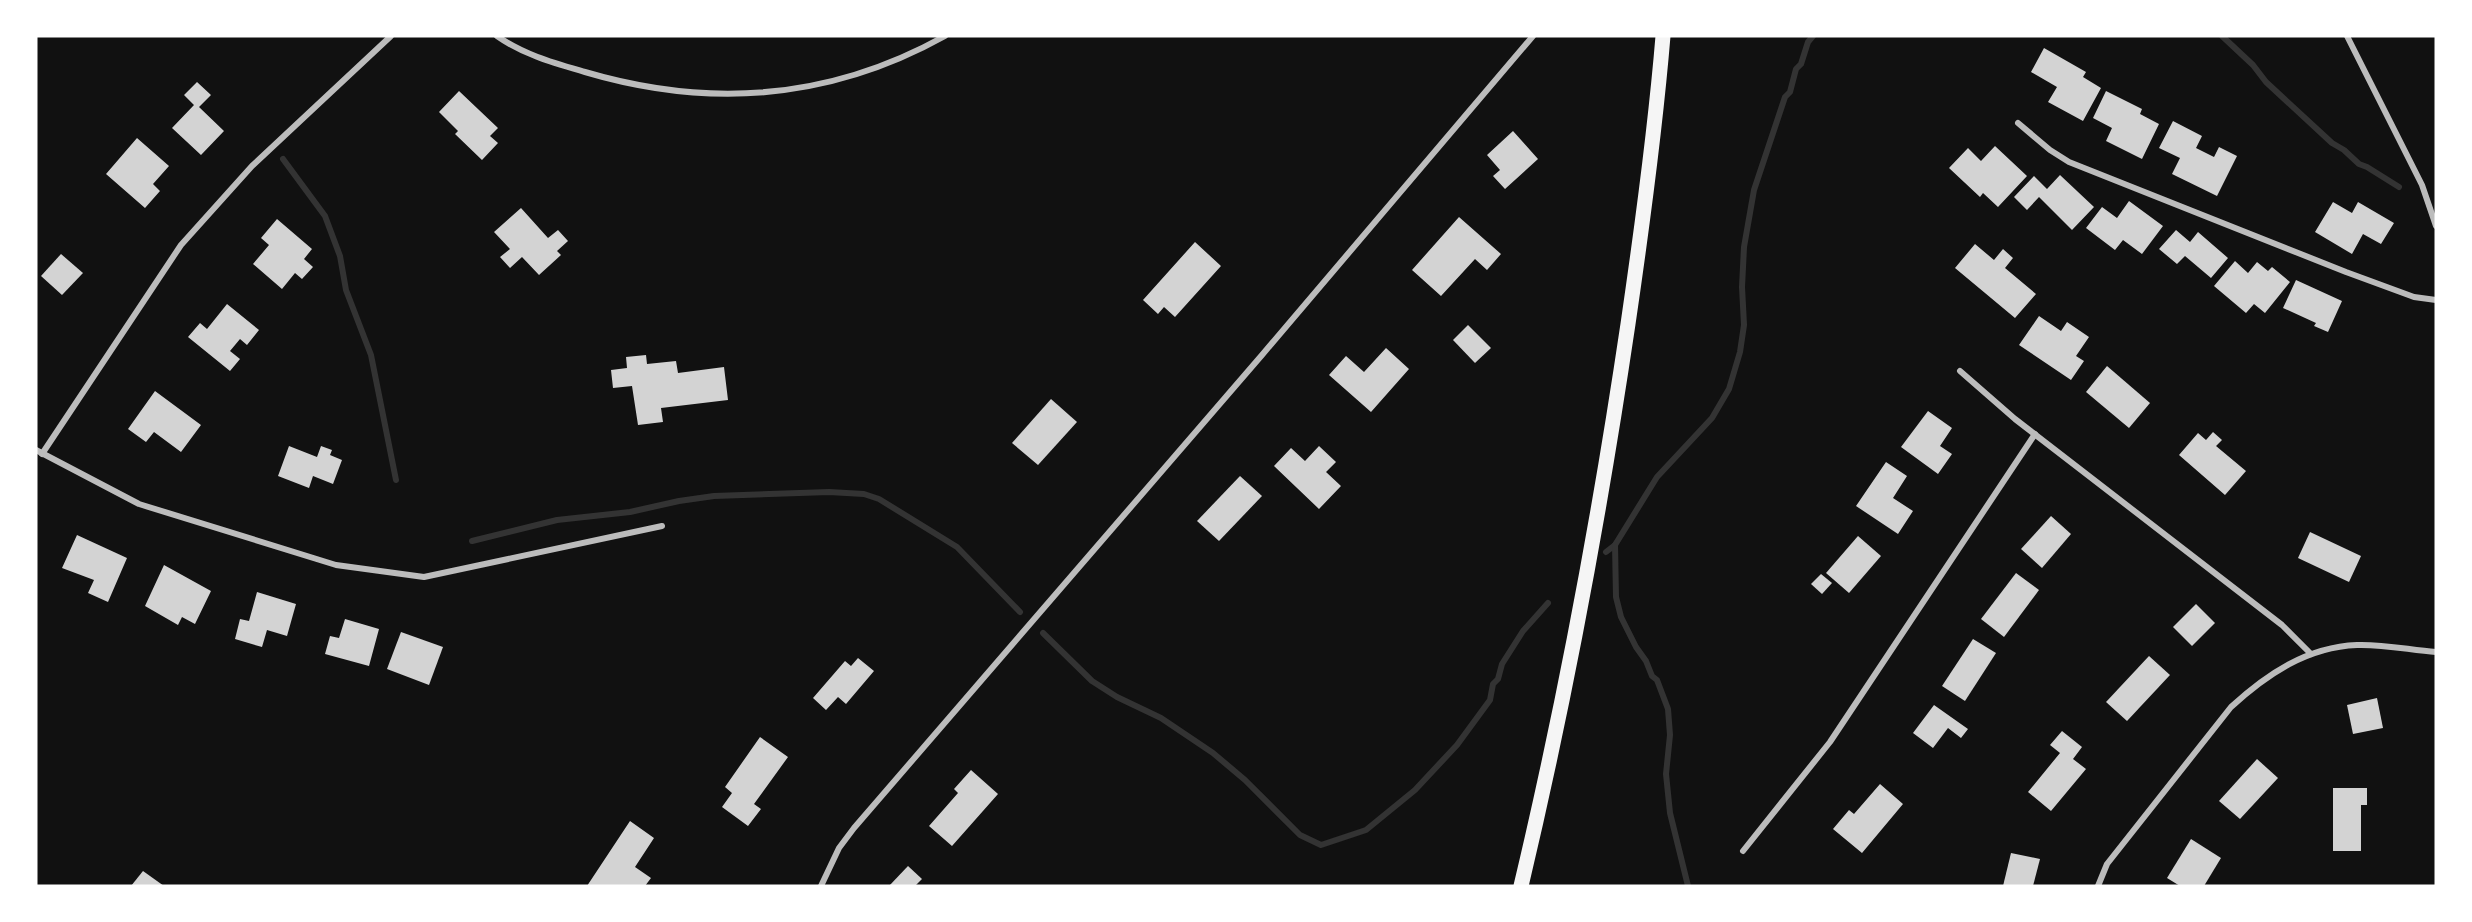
<svg xmlns="http://www.w3.org/2000/svg" width="2472" height="922" viewBox="0 0 2472 922" font-family="'Archivo Narrow',sans-serif">
<style>
.lines{fill:none;stroke-linecap:round;stroke-linejoin:round}
.stream{stroke:#333;stroke-width:6}
.building{fill:#d3d3d3}
.minor{stroke:#bcbcbc;stroke-width:6}
.primary{stroke:#f5f5f5;stroke-width:15}
</style>
<rect width="100%" height="100%" fill="#111"/>
<g class="lines">
<g class="stream">
<path d="M 2222,36 L 2253,65 L 2266,82 L 2332,143 L 2344,150 L 2359,164 L 2367,167 L 2399,187"/>
<path d="M 283,159 L 325,216 L 340,256 L 346,290 L 371,355 L 396,480"/>
<path d="M 472,541 L 557,520 L 630,512 L 679,501 L 714,496 L 829,492 L 864,494 L 879,499 L 957,547 L 1020,612"/>
<path d="M 1606,552 L 1615,545"/>
<path d="M 1043,633 L 1092,681 L 1117,697 L 1161,718 L 1213,753 L 1245,780 L 1300,835 L 1321,845 L 1366,830 L 1415,790 L 1457,745 L 1490,700 L 1493,684 L 1498,679 L 1502,664 L 1523,631 L 1548,603"/>
<path d="M 1688,886 L 1670,813 L 1666,774 L 1670,735 L 1668,709 L 1657,680 L 1652,676 L 1646,661 L 1636,647 L 1621,617 L 1616,597 L 1615,545 L 1657,477 L 1712,418 L 1729,389 L 1740,352 L 1744,325 L 1742,287 L 1744,247 L 1754,190 L 1785,97 L 1790,92 L 1796,69 L 1801,64 L 1808,42 L 1813,36"/>
</g>
</g>
<g class="building">
<path d="M 2044,48 L 2086,72 L 2083,77 L 2101,88 L 2083,121 L 2048,102 L 2057,87 L 2031,72 Z"/>
<path d="M 197,82 L 211,95 L 199,107 L 224,131 L 201,155 L 172,128 L 194,105 L 184,95 Z"/>
<path d="M 459,91 L 498,128 L 490,136 L 498,143 L 482,160 L 455,134 L 458,131 L 439,112 Z"/>
<path d="M 2106,91 L 2142,109 L 2140,114 L 2159,124 L 2142,159 L 2106,141 L 2112,128 L 2093,118 Z"/>
<path d="M 2173,121 L 2202,136 L 2196,148 L 2214,157 L 2219,147 L 2237,156 L 2217,196 L 2172,174 L 2180,158 L 2159,148 Z"/>
<path d="M 1513,131 L 1538,159 L 1505,189 L 1493,176 L 1500,170 L 1487,155 Z"/>
<path d="M 137,138 L 169,166 L 153,184 L 160,191 L 145,208 L 106,174 Z"/>
<path d="M 1995,146 L 2027,176 L 1998,207 L 1983,193 L 1980,197 L 1949,168 L 1968,148 L 1981,161 Z"/>
<path d="M 2060,175 L 2094,207 L 2072,230 L 2039,197 L 2027,210 L 2014,197 L 2034,176 L 2047,189 Z"/>
<path d="M 2129,201 L 2163,226 L 2142,254 L 2123,240 L 2115,250 L 2086,228 L 2102,207 L 2117,218 Z"/>
<path d="M 2333,202 L 2352,213 L 2358,202 L 2394,223 L 2381,244 L 2363,234 L 2352,254 L 2315,232 Z"/>
<path d="M 521,208 L 548,238 L 558,230 L 568,241 L 557,251 L 561,255 L 539,275 L 522,257 L 510,268 L 500,257 L 510,249 L 494,232 Z"/>
<path d="M 1459,217 L 1501,254 L 1487,270 L 1475,259 L 1441,296 L 1412,270 Z"/>
<path d="M 277,219 L 312,249 L 304,259 L 313,267 L 302,279 L 295,273 L 282,289 L 253,264 L 269,245 L 261,238 Z"/>
<path d="M 2176,230 L 2190,242 L 2198,232 L 2228,258 L 2211,278 L 2185,256 L 2177,264 L 2159,249 Z"/>
<path d="M 1195,242 L 1221,266 L 1175,317 L 1164,307 L 1158,314 L 1143,300 Z"/>
<path d="M 1975,244 L 1994,260 L 2003,249 L 2013,258 L 2005,268 L 2036,294 L 2015,318 L 1955,268 Z"/>
<path d="M 61,254 L 83,273 L 62,295 L 41,276 Z"/>
<path d="M 2235,261 L 2248,273 L 2257,262 L 2268,271 L 2272,267 L 2290,282 L 2265,313 L 2254,304 L 2246,313 L 2214,286 Z"/>
<path d="M 2296,280 L 2342,301 L 2328,332 L 2314,326 L 2316,323 L 2283,308 Z"/>
<path d="M 227,304 L 259,330 L 247,345 L 240,339 L 230,351 L 240,359 L 230,371 L 188,337 L 200,323 L 207,329 Z"/>
<path d="M 2039,316 L 2061,331 L 2067,322 L 2089,337 L 2076,356 L 2084,361 L 2071,380 L 2019,345 Z"/>
<path d="M 1468,325 L 1491,348 L 1475,363 L 1453,340 Z"/>
<path d="M 1386,348 L 1409,369 L 1371,412 L 1329,375 L 1346,356 L 1364,372 Z"/>
<path d="M 646,355 L 647,364 L 676,361 L 678,373 L 724,367 L 728,400 L 661,408 L 663,422 L 638,425 L 632,386 L 613,388 L 611,370 L 627,368 L 626,357 Z"/>
<path d="M 2107,366 L 2150,403 L 2129,428 L 2086,392 Z"/>
<path d="M 155,391 L 201,425 L 181,452 L 154,432 L 146,442 L 128,429 Z"/>
<path d="M 1051,399 L 1077,422 L 1038,465 L 1012,443 Z"/>
<path d="M 1928,411 L 1952,428 L 1940,446 L 1952,454 L 1938,474 L 1901,447 Z"/>
<path d="M 2213,432 L 2222,440 L 2216,446 L 2246,471 L 2225,495 L 2179,455 L 2198,433 L 2206,440 Z"/>
<path d="M 289,446 L 317,457 L 321,446 L 332,450 L 330,455 L 342,460 L 333,484 L 313,476 L 309,488 L 278,476 Z"/>
<path d="M 1319,446 L 1336,462 L 1326,472 L 1341,486 L 1319,509 L 1274,466 L 1291,448 L 1305,461 Z"/>
<path d="M 1886,462 L 1907,476 L 1893,498 L 1913,511 L 1898,534 L 1856,506 Z"/>
<path d="M 1240,476 L 1262,496 L 1219,541 L 1197,521 Z"/>
<path d="M 2051,516 L 2071,534 L 2042,568 L 2021,549 Z"/>
<path d="M 2310,532 L 2361,556 L 2349,582 L 2298,558 Z"/>
<path d="M 77,535 L 127,558 L 108,602 L 88,593 L 94,580 L 62,568 Z"/>
<path d="M 1858,536 L 1881,556 L 1849,593 L 1826,573 Z"/>
<path d="M 164,565 L 211,591 L 195,624 L 182,617 L 178,625 L 145,606 Z"/>
<path d="M 2016,573 L 2039,590 L 2004,637 L 1981,619 Z"/>
<path d="M 1821,574 L 1832,583 L 1822,594 L 1811,584 Z"/>
<path d="M 257,592 L 296,604 L 287,636 L 267,630 L 262,647 L 235,639 L 240,619 L 249,621 Z"/>
<path d="M 2196,604 L 2215,623 L 2192,646 L 2173,627 Z"/>
<path d="M 345,619 L 379,629 L 369,666 L 325,654 L 330,636 L 339,638 Z"/>
<path d="M 401,632 L 443,647 L 429,685 L 387,669 Z"/>
<path d="M 1973,639 L 1996,653 L 1965,701 L 1942,686 Z"/>
<path d="M 2149,656 L 2170,675 L 2127,721 L 2106,702 Z"/>
<path d="M 858,658 L 874,671 L 846,704 L 838,697 L 826,710 L 813,698 L 845,661 L 851,666 Z"/>
<path d="M 2377,698 L 2383,728 L 2353,734 L 2347,705 Z"/>
<path d="M 1934,705 L 1968,729 L 1961,738 L 1948,728 L 1933,748 L 1913,733 Z"/>
<path d="M 2062,731 L 2082,747 L 2073,759 L 2086,769 L 2051,811 L 2028,792 L 2060,753 L 2050,745 Z"/>
<path d="M 760,737 L 788,757 L 754,804 L 761,809 L 748,826 L 722,807 L 732,793 L 725,787 Z"/>
<path d="M 2257,759 L 2278,778 L 2240,819 L 2219,801 Z"/>
<path d="M 971,770 L 998,794 L 952,846 L 929,826 L 958,793 L 954,789 Z"/>
<path d="M 1880,784 L 1903,804 L 1862,853 L 1833,829 L 1849,810 L 1854,814 Z"/>
<path d="M 2333,788 L 2367,788 L 2367,805 L 2361,805 L 2361,851 L 2333,851 Z"/>
<path d="M 630,821 L 654,838 L 635,867 L 651,878 L 645,886 L 587,886 Z"/>
<path d="M 2191,839 L 2221,858 L 2204,886 L 2180,886 L 2167,878 Z"/>
<path d="M 2011,853 L 2040,859 L 2033,886 L 2003,886 Z"/>
<path d="M 908,866 L 922,879 L 915,886 L 889,886 Z"/>
<path d="M 143,871 L 164,886 L 131,886 Z"/>
</g>
<g class="lines">
<g class="minor">
<path d="M 497,36 C 524,55 554,63 585,72 C 710,109 830,100 945,36"/>
<path d="M 2347,36 L 2422,185 L 2436,226"/>
<path d="M 2018,123 L 2050,150 L 2069,162 L 2346,272 L 2414,297 L 2436,300"/>
<path d="M 1960,371 L 2015,419 L 2282,625 L 2311,654"/>
<path d="M 36,450 L 139,504 L 336,565 L 424,577 L 662,526"/>
<path d="M 42,454 L 181,245 L 252,166 L 391,36"/>
<path d="M 1743,851 L 1830,742 L 2035,434"/>
<path d="M 821,886 L 839,848 L 854,828 L 1262,355 L 1533,36"/>
<path d="M 2098,886 L 2107,864 L 2231,707 C 2267,674 2307,647 2357,645 C 2383,644 2410,650 2436,652"/>
</g>
<path class="primary" d="M 1521,886 C 1565,701 1600,513 1628,324 C 1642,228 1655,133 1663,36"/>
</g>
<rect width="2472" height="922" fill="none" stroke="#ffffff" stroke-width="75"/>
</svg>
